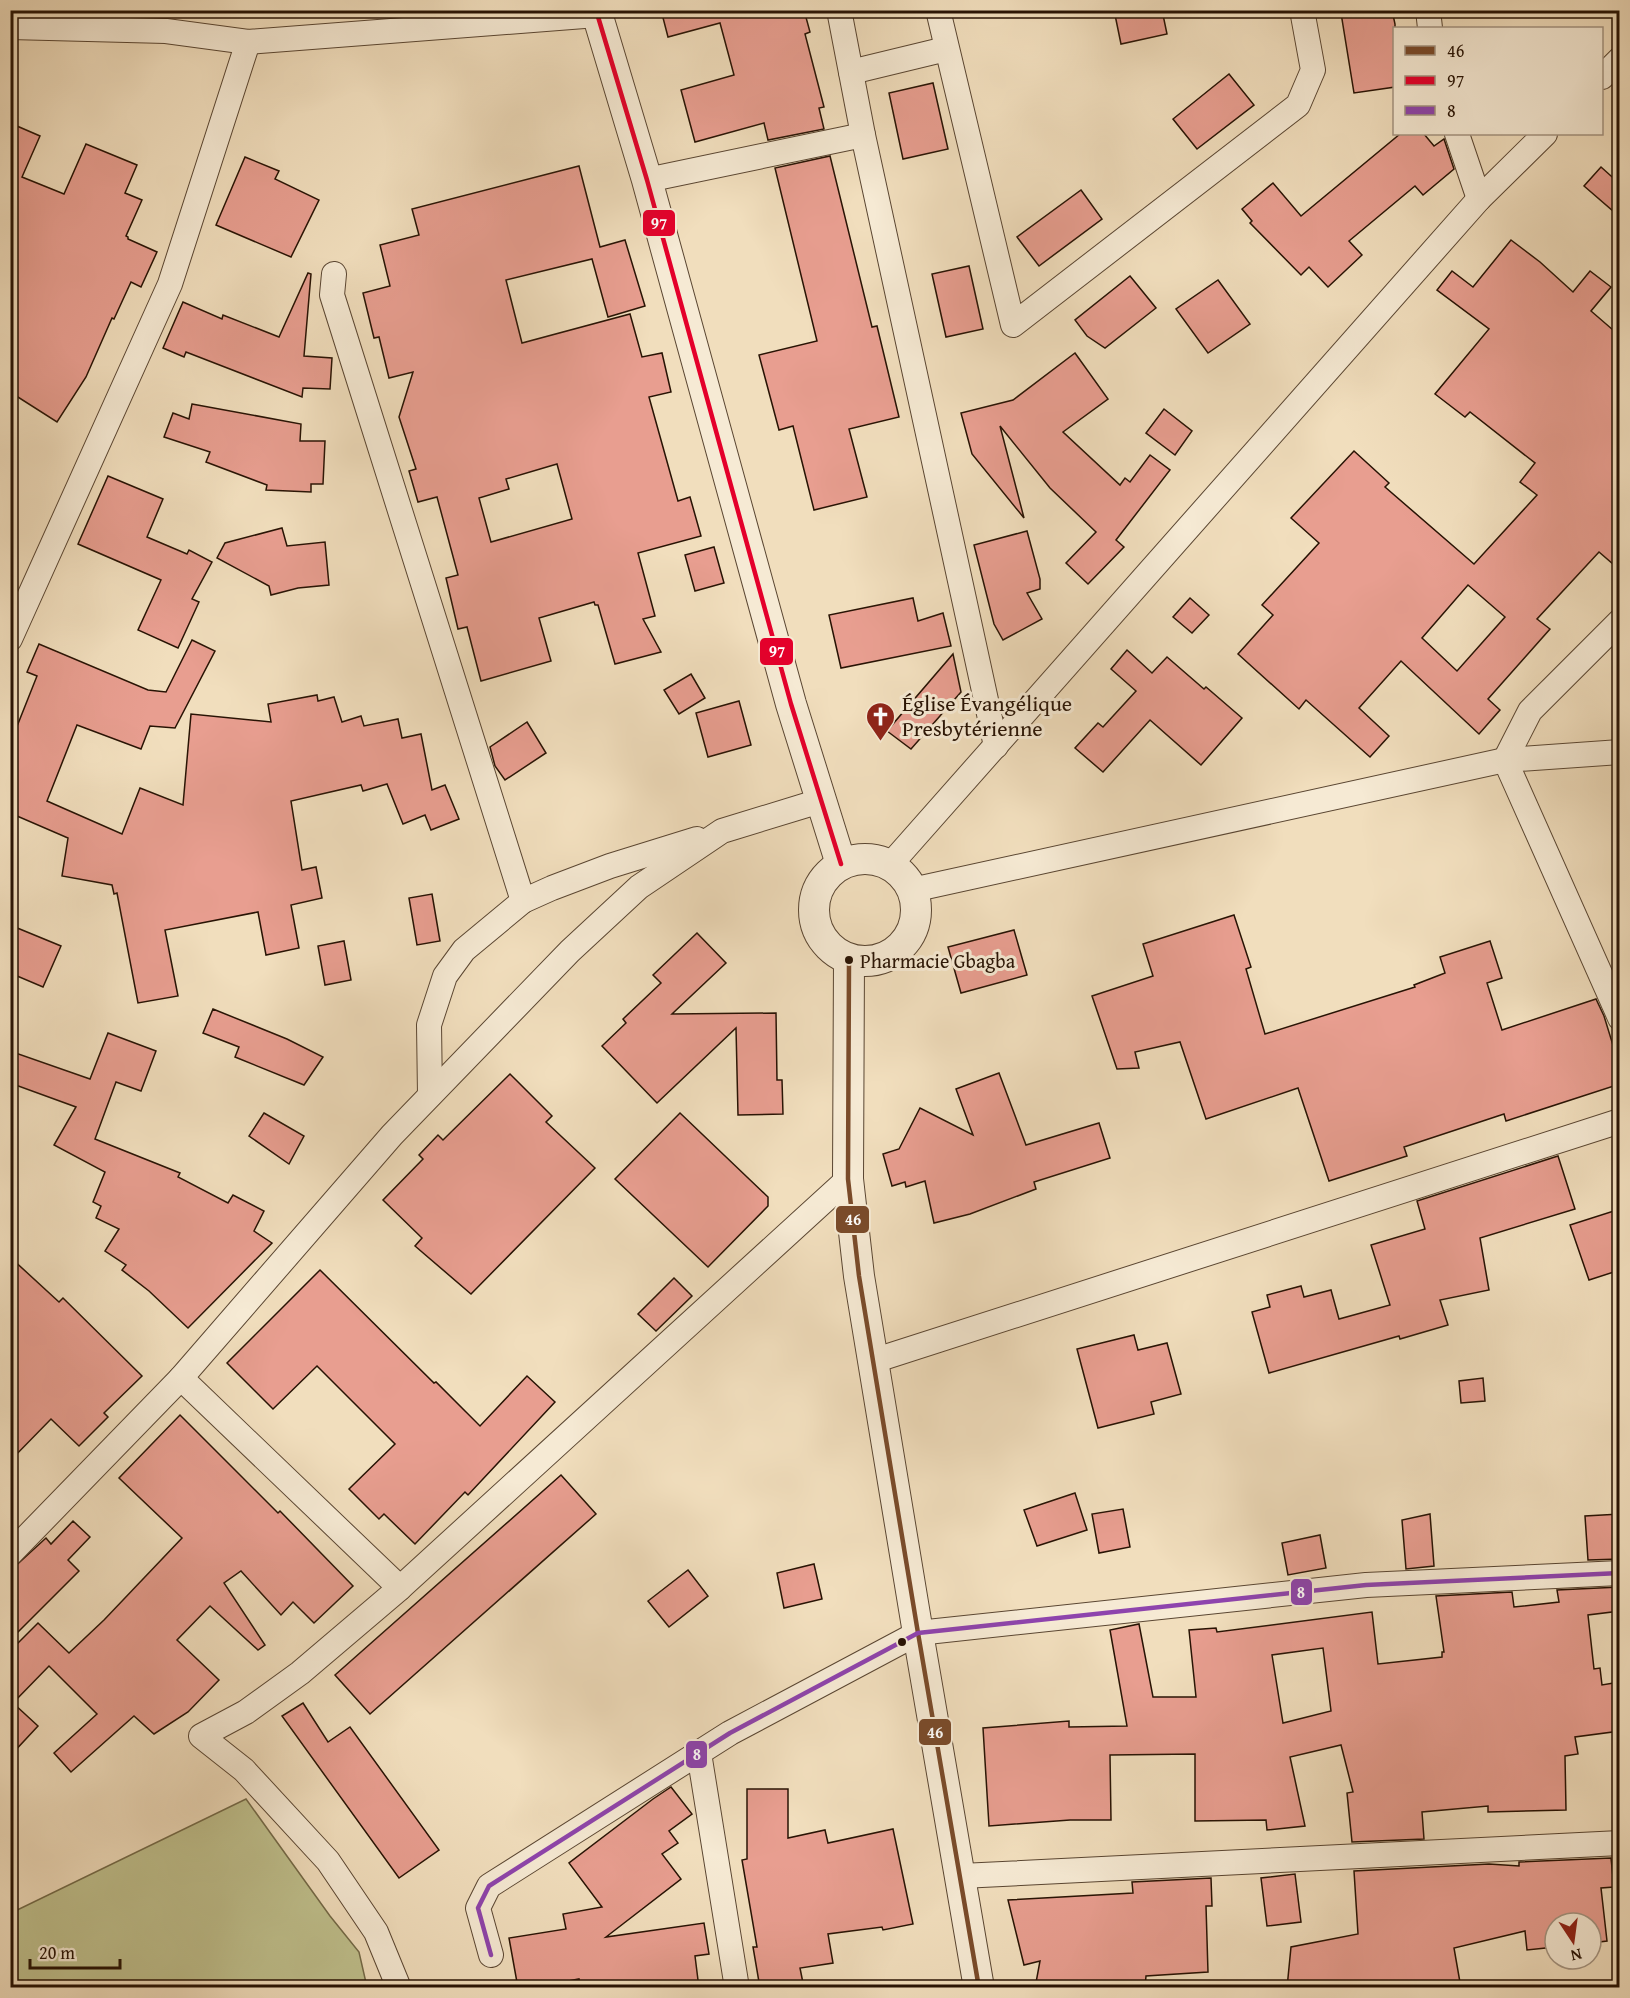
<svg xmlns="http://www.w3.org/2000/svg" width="1630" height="1998" viewBox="0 0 1630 1998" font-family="'Gentium Book Plus',serif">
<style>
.green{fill:#bfc08d;stroke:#746a48;stroke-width:1.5}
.building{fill:#e89e90;stroke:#281304;stroke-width:1.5;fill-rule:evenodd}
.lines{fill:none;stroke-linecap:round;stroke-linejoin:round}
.minor-casing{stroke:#5a4632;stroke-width:26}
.tertiary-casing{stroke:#5a4632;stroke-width:32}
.minor{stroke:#f6ead4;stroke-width:24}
.tertiary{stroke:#f6ead4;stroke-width:30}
.bus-1-casing{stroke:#f6ead4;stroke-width:9}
.bus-2-casing{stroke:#f6ead4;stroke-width:9}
.bus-3-casing{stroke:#f6ead4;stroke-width:9}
.bus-1{stroke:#7a4b2a;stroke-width:4.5}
.bus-2{stroke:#e4002b;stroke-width:4.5}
.bus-3{stroke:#8e44ad;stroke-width:4.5}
.bus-dot{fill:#281304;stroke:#f6ead4;stroke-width:2}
.labels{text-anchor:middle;stroke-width:6;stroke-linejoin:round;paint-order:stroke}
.bus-label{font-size:20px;fill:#281304;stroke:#f6ead4;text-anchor:start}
.poi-label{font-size:22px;fill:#281304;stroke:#f6ead4;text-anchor:start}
.line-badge{stroke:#f6ead4;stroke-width:2}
.badge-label{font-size:16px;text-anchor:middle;font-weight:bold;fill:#fff}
</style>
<rect width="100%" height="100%" fill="#f1debd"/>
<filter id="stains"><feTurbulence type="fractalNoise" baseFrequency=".00333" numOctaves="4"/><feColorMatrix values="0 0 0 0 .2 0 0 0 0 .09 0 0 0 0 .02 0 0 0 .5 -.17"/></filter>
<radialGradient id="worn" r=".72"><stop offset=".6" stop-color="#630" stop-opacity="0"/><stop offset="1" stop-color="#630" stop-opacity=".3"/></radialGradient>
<path class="green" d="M 246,1799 L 330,1916 L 359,1952 L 367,1987 L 11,1987 L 11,1913 Z"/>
<g class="building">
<path d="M 661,10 L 738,10 L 738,15 L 754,10 L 804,10 L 810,32 L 805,34 L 824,107 L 819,108 L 824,129 L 768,140 L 764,123 L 695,142 L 681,90 L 734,75 L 720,23 L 668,37 Z"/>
<path d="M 1114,10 L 1162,10 L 1167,34 L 1121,44 Z"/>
<path d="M 1354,10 L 1392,10 L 1395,24 L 1395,87 L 1354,93 L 1341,13 Z"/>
<path d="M 1229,74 L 1254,105 L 1197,149 L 1173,119 Z"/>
<path d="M 933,83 L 948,149 L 903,159 L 889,93 Z"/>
<path d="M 10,123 L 40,136 L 22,177 L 64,194 L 86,144 L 137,165 L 125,193 L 142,200 L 126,236 L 128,237 L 128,239 L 157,252 L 141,287 L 131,282 L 114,319 L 112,318 L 86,377 L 57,422 L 10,392 Z"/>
<path d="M 1400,134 L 1424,134 L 1434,146 L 1444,139 L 1454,169 L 1423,195 L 1415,186 L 1349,241 L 1362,255 L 1328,287 L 1309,267 L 1301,275 L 1250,223 L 1252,221 L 1242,209 L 1273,183 L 1301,216 Z"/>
<path d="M 830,156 L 872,327 L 877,326 L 899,417 L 849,429 L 867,497 L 814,510 L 793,426 L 779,430 L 759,355 L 817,341 L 775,168 Z"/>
<path d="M 245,157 L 279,171 L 275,179 L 319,200 L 291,257 L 216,225 Z"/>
<path d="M 579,166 L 600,247 L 625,240 L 645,306 L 608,317 L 592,259 L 506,280 L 522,343 L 630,314 L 642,357 L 662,353 L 671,392 L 649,397 L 678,501 L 690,497 L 701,536 L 638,553 L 655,616 L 643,619 L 661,652 L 615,664 L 598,605 L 595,605 L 594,602 L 539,618 L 551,661 L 481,681 L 467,627 L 458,629 L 446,578 L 458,575 L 437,497 L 418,502 L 409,471 L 416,469 L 399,417 L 413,372 L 389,378 L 379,337 L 374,338 L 363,293 L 390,286 L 380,245 L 419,235 L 412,209 ZM 557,464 L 572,519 L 491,542 L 479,498 L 509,489 L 506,479 Z"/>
<path d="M 1601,167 L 1620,184 L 1620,217 L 1584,186 Z"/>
<path d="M 1081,190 L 1102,219 L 1039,266 L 1017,237 Z"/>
<path d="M 1511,240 L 1540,262 L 1573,292 L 1590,271 L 1611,287 L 1591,311 L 1620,336 L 1620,570 L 1599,552 L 1537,619 L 1550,629 L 1488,699 L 1500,710 L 1479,734 L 1401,661 L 1359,708 L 1389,736 L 1370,757 L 1306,700 L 1299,709 L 1238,654 L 1273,615 L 1262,605 L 1319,543 L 1291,518 L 1354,451 L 1389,483 L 1385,487 L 1474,564 L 1537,495 L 1520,482 L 1535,463 L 1470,412 L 1465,417 L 1435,394 L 1489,329 L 1437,290 L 1452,271 L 1473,287 ZM 1468,585 L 1505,617 L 1457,671 L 1422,638 Z"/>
<path d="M 969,266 L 983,329 L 946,337 L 932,274 Z"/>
<path d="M 308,273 L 311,274 L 304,356 L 332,358 L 330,389 L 303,388 L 302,397 L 186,352 L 184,357 L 163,348 L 183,302 L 222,319 L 223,315 L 279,337 Z"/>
<path d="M 1130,276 L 1156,308 L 1105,348 L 1087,336 L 1075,320 Z"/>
<path d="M 1218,280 L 1250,324 L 1208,353 L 1176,309 Z"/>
<path d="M 1075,353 L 1108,399 L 1063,432 L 1120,485 L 1125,478 L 1130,482 L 1150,455 L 1170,470 L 1116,540 L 1124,547 L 1088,584 L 1066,563 L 1096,532 L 1050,488 L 1000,426 L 1024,518 L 972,454 L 961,413 L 1013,400 Z"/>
<path d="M 192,404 L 301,424 L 300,441 L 325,441 L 323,484 L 311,484 L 311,492 L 266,490 L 267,485 L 206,462 L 210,452 L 164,437 L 173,413 L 189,419 Z"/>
<path d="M 1164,409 L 1192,431 L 1175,455 L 1146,433 Z"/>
<path d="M 108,476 L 163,499 L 147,537 L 187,554 L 189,550 L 212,562 L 192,599 L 199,602 L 178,648 L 138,630 L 161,580 L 78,544 Z"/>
<path d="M 282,528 L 287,546 L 325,542 L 329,585 L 298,588 L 271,595 L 269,586 L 217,558 L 225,543 Z"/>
<path d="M 1027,531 L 1040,579 L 1040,589 L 1027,593 L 1042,619 L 1003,640 L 994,624 L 974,545 Z"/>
<path d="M 714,547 L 724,583 L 695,591 L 685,555 Z"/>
<path d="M 913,598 L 918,621 L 943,613 L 951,646 L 841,668 L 829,615 Z"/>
<path d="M 1190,598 L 1209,615 L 1192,633 L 1173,617 Z"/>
<path d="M 192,640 L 215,651 L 175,728 L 150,726 L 141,749 L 77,725 L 47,801 L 122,834 L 140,788 L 183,805 L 191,714 L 271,722 L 268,704 L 317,695 L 318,701 L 334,697 L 342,722 L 361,716 L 364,726 L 398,719 L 402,738 L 421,734 L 432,790 L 445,785 L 459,819 L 431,830 L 425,815 L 403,824 L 387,784 L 363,791 L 361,785 L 291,801 L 302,870 L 316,867 L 322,898 L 291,905 L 299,948 L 266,955 L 258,912 L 165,930 L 178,996 L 138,1003 L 117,893 L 114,894 L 112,885 L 62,876 L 68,838 L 10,813 L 10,744 L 37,676 L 27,672 L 39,644 L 148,690 L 166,692 Z"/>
<path d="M 1127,650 L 1152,673 L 1167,657 L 1204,689 L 1206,687 L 1242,718 L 1201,765 L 1150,720 L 1103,772 L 1075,748 L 1098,723 L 1103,727 L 1136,691 L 1111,669 Z"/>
<path d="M 953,654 L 961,692 L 911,749 L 887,731 Z"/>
<path d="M 691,674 L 705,698 L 679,714 L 664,690 Z"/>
<path d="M 739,701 L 751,745 L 708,757 L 696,713 Z"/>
<path d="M 527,722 L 546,753 L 505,780 L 495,766 L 490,747 Z"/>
<path d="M 432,894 L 440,941 L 417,945 L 409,898 Z"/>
<path d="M 1234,915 L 1251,967 L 1246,969 L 1265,1034 L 1415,987 L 1414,985 L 1445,973 L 1440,957 L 1490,941 L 1502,978 L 1487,983 L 1502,1030 L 1596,999 L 1604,1016 L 1620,1068 L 1620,1084 L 1506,1121 L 1504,1114 L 1404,1147 L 1407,1156 L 1329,1181 L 1298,1088 L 1206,1119 L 1180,1042 L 1135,1052 L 1139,1068 L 1117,1069 L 1092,996 L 1153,976 L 1143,944 Z"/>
<path d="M 10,925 L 61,946 L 43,987 L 10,973 Z"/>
<path d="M 1014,930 L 1027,975 L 961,993 L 948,947 Z"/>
<path d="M 697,933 L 726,963 L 672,1014 L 776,1013 L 777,1080 L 782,1080 L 783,1114 L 738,1115 L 736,1028 L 657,1103 L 602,1046 L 626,1023 L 623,1019 L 661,983 L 653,975 Z"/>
<path d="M 344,941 L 351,980 L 325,985 L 318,946 Z"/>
<path d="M 213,1009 L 287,1039 L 323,1057 L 304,1085 L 235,1057 L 239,1047 L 203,1033 Z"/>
<path d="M 108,1033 L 156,1051 L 141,1091 L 116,1082 L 95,1139 L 180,1173 L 178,1177 L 228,1203 L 233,1195 L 264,1211 L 254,1231 L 272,1243 L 188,1328 L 149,1291 L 122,1270 L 126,1265 L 105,1251 L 119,1229 L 96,1218 L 101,1206 L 93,1202 L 105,1172 L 54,1145 L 76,1107 L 10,1083 L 10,1051 L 90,1079 Z"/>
<path d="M 999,1073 L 1026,1145 L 1099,1123 L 1110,1158 L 1034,1182 L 1036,1189 L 970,1214 L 934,1223 L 925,1181 L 906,1187 L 905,1182 L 892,1186 L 883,1154 L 899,1149 L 920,1108 L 973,1135 L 956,1089 Z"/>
<path d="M 510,1074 L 552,1116 L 546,1122 L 595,1168 L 471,1294 L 415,1246 L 422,1238 L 383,1200 L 423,1159 L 419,1155 L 438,1135 L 443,1140 Z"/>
<path d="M 264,1113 L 304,1136 L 289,1164 L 249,1136 Z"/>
<path d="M 680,1113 L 768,1197 L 768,1206 L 708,1267 L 615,1179 Z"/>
<path d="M 1558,1156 L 1575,1209 L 1480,1238 L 1489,1290 L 1440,1300 L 1448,1325 L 1400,1339 L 1399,1336 L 1269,1373 L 1252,1312 L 1270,1307 L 1267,1295 L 1301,1286 L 1304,1297 L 1331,1290 L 1339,1319 L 1390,1305 L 1371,1245 L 1425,1229 L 1417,1201 Z"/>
<path d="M 1620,1209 L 1620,1270 L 1589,1280 L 1570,1225 Z"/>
<path d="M 10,1257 L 59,1302 L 63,1298 L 142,1376 L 104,1413 L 108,1417 L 79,1446 L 51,1419 L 10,1461 Z"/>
<path d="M 320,1270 L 434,1383 L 436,1382 L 480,1426 L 527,1376 L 555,1402 L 468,1495 L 465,1492 L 415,1544 L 384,1514 L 379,1519 L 349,1489 L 395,1444 L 317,1366 L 273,1409 L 227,1363 Z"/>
<path d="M 674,1278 L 692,1296 L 656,1331 L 638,1314 Z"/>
<path d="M 1134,1335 L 1138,1350 L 1167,1343 L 1181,1394 L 1151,1402 L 1154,1414 L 1098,1428 L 1077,1349 Z"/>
<path d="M 1483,1378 L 1485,1401 L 1461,1403 L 1459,1381 Z"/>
<path d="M 180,1415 L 278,1513 L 280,1511 L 353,1586 L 314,1623 L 293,1602 L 281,1615 L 241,1571 L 224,1583 L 265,1645 L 258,1650 L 210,1606 L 177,1640 L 219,1680 L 188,1712 L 154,1734 L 134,1716 L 71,1772 L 54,1753 L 97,1714 L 49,1666 L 13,1703 L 38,1726 L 10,1756 L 10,1651 L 38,1623 L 69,1653 L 104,1620 L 182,1538 L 119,1478 Z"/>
<path d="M 561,1475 L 596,1514 L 370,1714 L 335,1675 Z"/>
<path d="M 1075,1493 L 1087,1530 L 1037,1546 L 1024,1510 Z"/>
<path d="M 1123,1509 L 1130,1547 L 1099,1553 L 1092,1514 Z"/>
<path d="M 1430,1514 L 1434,1566 L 1406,1569 L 1402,1520 Z"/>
<path d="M 1620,1514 L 1620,1559 L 1588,1560 L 1585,1516 Z"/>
<path d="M 73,1521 L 90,1537 L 68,1560 L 79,1571 L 10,1640 L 10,1571 L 46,1538 L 51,1544 Z"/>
<path d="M 1320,1535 L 1326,1568 L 1288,1575 L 1282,1543 Z"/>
<path d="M 814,1564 L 822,1599 L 784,1608 L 777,1573 Z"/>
<path d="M 688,1570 L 708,1596 L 669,1627 L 648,1601 Z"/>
<path d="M 1620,1587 L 1620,1611 L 1588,1615 L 1594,1669 L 1600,1668 L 1602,1685 L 1620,1682 L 1620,1731 L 1575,1737 L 1578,1754 L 1565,1756 L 1566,1810 L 1488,1812 L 1488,1806 L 1422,1812 L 1424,1839 L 1352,1842 L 1347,1793 L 1353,1792 L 1341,1745 L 1290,1757 L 1305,1826 L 1267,1830 L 1266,1820 L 1195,1821 L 1195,1754 L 1110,1755 L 1111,1820 L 1070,1820 L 989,1826 L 983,1728 L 1069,1721 L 1069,1727 L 1127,1726 L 1110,1630 L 1139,1624 L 1153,1697 L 1196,1697 L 1189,1630 L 1216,1628 L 1217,1632 L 1372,1612 L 1378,1664 L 1442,1657 L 1442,1652 L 1444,1652 L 1436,1596 L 1512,1592 L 1514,1607 L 1559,1602 L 1557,1590 ZM 1323,1648 L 1331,1711 L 1283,1723 L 1272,1655 Z"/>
<path d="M 303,1703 L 328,1742 L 350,1727 L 439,1850 L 399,1878 L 282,1716 Z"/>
<path d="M 671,1787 L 692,1814 L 669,1831 L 678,1843 L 662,1854 L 681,1879 L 606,1937 L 704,1923 L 709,1954 L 695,1956 L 699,1988 L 581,1988 L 579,1979 L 533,1988 L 518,1988 L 509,1938 L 566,1929 L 563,1914 L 602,1907 L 569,1863 L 653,1799 Z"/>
<path d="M 747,1789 L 788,1789 L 788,1838 L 825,1830 L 828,1843 L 893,1829 L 913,1924 L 883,1930 L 882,1927 L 828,1934 L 833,1963 L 800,1968 L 804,1988 L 760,1988 L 753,1947 L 757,1947 L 742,1860 L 747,1859 Z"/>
<path d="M 1611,1858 L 1614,1887 L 1601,1888 L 1607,1941 L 1591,1943 L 1591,1923 L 1555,1923 L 1555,1947 L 1527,1950 L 1525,1931 L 1454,1948 L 1461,1988 L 1287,1988 L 1291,1947 L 1358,1934 L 1354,1871 L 1489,1864 L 1519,1866 L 1519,1862 Z"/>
<path d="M 1295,1874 L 1301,1922 L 1267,1926 L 1261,1878 Z"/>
<path d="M 1211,1878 L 1212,1906 L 1206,1906 L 1208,1972 L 1146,1976 L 1145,1988 L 1035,1988 L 1040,1961 L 1024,1965 L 1008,1900 L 1133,1893 L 1132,1882 Z"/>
</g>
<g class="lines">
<defs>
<g id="minor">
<path d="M 839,10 L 863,135 L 996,746"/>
<path d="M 938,10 L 1013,325 L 1298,105 L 1313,70 L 1302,10"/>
<path d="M 1428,10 L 1430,28"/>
<path d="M 10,27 L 166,31 L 248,42 L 597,15"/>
<path d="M 851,72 L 946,49"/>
<path d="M 1602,77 L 1620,59"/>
<path d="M 1457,134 L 1479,199"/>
<path d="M 647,180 L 863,135"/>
<path d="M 334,274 L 332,295 L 523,901"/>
<path d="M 10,639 L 170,284 L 248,42"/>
<path d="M 1505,760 L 1620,1018"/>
<path d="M 1505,760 L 1530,711 L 1620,621"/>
<path d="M 890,865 L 1479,199 L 1545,134"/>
<path d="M 912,890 L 1505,760 L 1620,752"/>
<path d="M 430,1095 L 429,1025 L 445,976 L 464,950 L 523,901 L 552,888 L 610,866 L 697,839"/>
<path d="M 873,1361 L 1620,1121"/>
<path d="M 181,1378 L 400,1588"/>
<path d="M 10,1554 L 181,1378 L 392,1135 L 570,951 L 639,887 L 722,831 L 820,801"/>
<path d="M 699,1753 L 737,1988"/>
<path d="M 961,1876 L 1620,1843"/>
<path d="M 491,1955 L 478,1908 L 489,1886 L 730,1733 L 918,1633 L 1366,1585 L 1620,1573"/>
<path d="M 399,1988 L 376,1932 L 328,1861 L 244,1770 L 201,1736 L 246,1712 L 300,1673 L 400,1588 L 848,1179"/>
</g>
<g id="tertiary">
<path d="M 596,10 L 647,180 L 791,704 L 841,864"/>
<circle cx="865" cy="910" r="51"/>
<path d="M 849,960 L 848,1179 L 859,1276 L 918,1633 L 979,1988"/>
</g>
</defs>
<use href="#minor" class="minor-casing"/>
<use href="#tertiary" class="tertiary-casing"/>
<use href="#minor" class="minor"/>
<use href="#tertiary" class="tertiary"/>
<defs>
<path id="bus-1" d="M 849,960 L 848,1179 L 859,1276 L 918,1633 L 979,1988"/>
<path id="bus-2" d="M 596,10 L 647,180 L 791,704 L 841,864"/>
<path id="bus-3" d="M 491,1955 L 478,1908 L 489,1886 L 730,1733 L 918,1633 L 1366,1585 L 1620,1573"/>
</defs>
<use href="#bus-1" class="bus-1-casing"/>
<use href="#bus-2" class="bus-2-casing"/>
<use href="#bus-3" class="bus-3-casing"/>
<use href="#bus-1" class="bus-1"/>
<use href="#bus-2" class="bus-2"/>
<use href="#bus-3" class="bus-3"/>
</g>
<defs>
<symbol id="church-pin" viewBox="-11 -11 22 30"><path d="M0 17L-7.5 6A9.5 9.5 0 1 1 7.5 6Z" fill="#8f2418" stroke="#f6ead4"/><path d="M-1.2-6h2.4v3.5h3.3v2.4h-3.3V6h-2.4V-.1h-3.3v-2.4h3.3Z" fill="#fff"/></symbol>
</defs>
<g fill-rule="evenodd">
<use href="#church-pin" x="864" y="700" width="33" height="45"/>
</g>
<g class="bus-dot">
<circle cx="849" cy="960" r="5"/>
<circle cx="902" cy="1642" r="5"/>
</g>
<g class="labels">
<g class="bus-label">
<text x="860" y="968">Pharmacie Gbagba</text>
</g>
<g class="poi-label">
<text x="902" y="711">Église Évangélique<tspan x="902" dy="25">Presbytérienne</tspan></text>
</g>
</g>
<g class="line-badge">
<rect x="642" y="209" width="34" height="28" rx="6" fill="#e4002b"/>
<rect x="759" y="637" width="35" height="29" rx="6" fill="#e4002b"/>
<rect x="835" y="1205" width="35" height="29" rx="6" fill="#7a4b2a"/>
<rect x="1290" y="1578" width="23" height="28" rx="6" fill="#8e44ad"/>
<rect x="918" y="1718" width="34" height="28" rx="6" fill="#7a4b2a"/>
<rect x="685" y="1740" width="23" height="29" rx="6" fill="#8e44ad"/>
</g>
<g class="badge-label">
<text x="659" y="229">97</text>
<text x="777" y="657">97</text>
<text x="853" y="1225">46</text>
<text x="1301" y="1598">8</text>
<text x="935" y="1738">46</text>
<text x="697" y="1760">8</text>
</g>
<rect width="1630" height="1998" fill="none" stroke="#f1debd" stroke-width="36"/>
<rect x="12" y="12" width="1606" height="1974" fill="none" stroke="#281304" stroke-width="3"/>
<rect x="18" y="18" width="1594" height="1962" fill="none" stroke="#281304" stroke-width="1.5"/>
<rect x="1393" y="27" width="210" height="108" fill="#f6ead4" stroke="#a49481" stroke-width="1.5"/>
<rect x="1405" y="46" width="30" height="9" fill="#7a4b2a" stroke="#a49481" stroke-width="1.5"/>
<text x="1447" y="57" font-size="18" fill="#281304">46</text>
<rect x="1405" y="76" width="30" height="9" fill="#e4002b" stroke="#a49481" stroke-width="1.5"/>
<text x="1447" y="87" font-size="18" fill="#281304">97</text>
<rect x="1405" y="106" width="30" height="9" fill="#8e44ad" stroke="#a49481" stroke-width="1.5"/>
<text x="1447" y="117" font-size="18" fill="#281304">8</text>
<g transform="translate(1573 1941) rotate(167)"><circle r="28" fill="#f6ead4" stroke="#a49481" stroke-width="1.5"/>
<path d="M0-4.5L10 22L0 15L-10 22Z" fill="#8f2418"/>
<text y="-9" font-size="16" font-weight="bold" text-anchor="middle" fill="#281304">N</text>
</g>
<path d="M30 1959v9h90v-9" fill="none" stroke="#281304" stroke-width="3"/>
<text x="39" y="1959" font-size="18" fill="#281304" stroke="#f6ead4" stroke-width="4.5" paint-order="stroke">20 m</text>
<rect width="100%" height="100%" filter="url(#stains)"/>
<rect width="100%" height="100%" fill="url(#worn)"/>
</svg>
